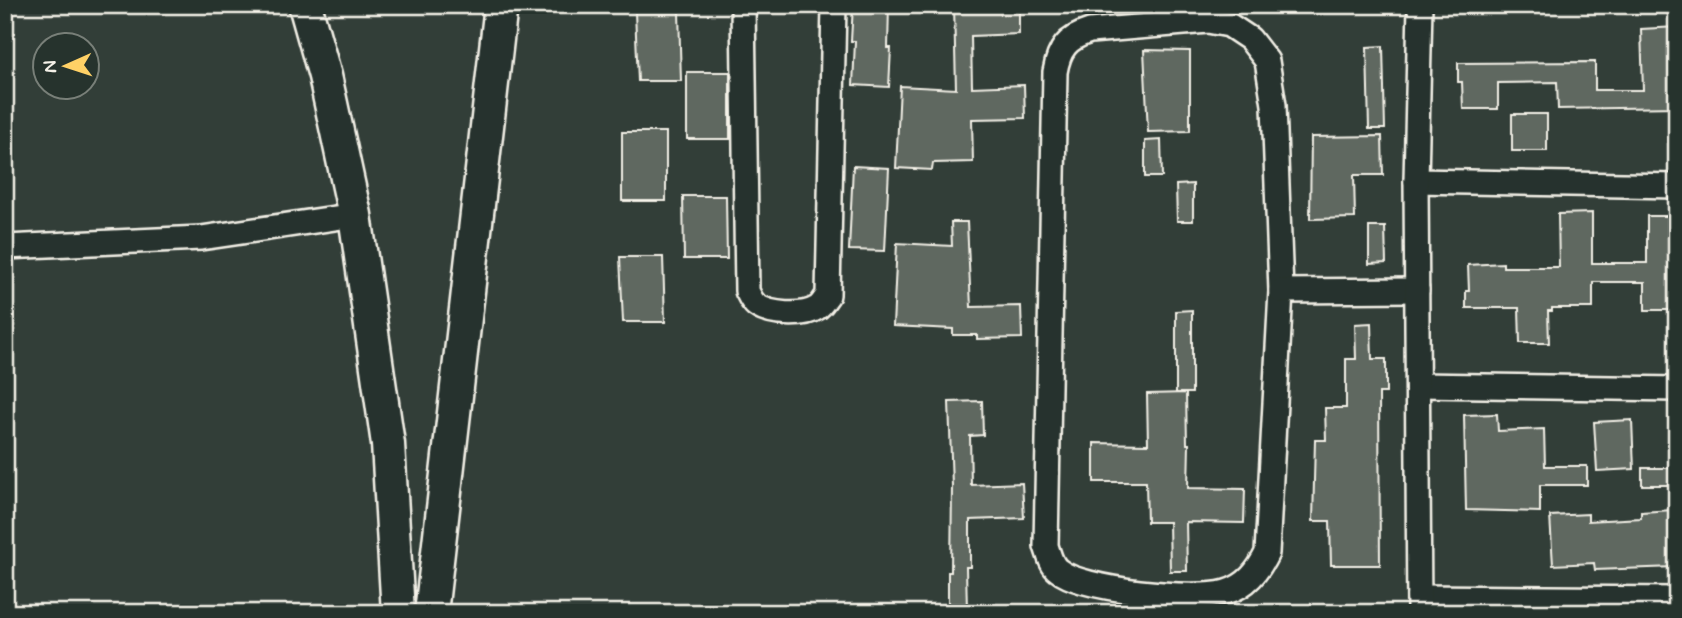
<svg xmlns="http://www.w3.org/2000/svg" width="1682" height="618" viewBox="0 0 1682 618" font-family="Mynerve,sans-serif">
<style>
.building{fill:#5f6861;stroke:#f4f1e8;stroke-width:2}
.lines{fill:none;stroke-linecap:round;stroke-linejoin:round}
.street-casing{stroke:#f4f1e8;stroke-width:28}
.secondary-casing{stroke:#f4f1e8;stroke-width:37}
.street{stroke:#26332d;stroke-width:23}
.secondary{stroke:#26332d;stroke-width:32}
</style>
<rect width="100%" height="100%" fill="#323e38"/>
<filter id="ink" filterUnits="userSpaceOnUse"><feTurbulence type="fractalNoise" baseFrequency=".0143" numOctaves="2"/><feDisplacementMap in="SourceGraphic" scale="14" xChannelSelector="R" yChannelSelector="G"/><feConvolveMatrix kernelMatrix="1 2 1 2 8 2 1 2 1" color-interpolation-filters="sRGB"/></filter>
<g filter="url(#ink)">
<g class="building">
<path d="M 853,5 L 889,5 L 888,48 L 891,48 L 889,87 L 853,85 L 855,41 L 851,41 Z"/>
<path d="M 954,5 L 1019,5 L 1019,34 L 971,36 L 972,87 L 1024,85 L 1025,118 L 972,119 L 973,162 L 933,163 L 932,170 L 896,168 L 900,86 L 956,89 Z"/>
<path d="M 635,12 L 679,12 L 681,81 L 638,81 Z"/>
<path d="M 1677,27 L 1677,107 L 1558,109 L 1557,82 L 1498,83 L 1498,109 L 1463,109 L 1462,82 L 1458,82 L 1458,63 L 1595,62 L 1595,90 L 1643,90 L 1641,29 Z"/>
<path d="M 1383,46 L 1385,129 L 1369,129 L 1367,47 Z"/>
<path d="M 1144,50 L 1190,51 L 1190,131 L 1148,132 Z"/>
<rect x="687" y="72" width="43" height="67"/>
<rect x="1512" y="114" width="35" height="37"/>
<rect x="622" y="132" width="44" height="69"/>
<path d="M 1382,136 L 1383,175 L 1354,175 L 1355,218 L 1310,219 L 1311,137 Z"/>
<path d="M 1161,140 L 1162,177 L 1145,177 L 1145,141 Z"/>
<path d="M 853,166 L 889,168 L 885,251 L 849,250 Z"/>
<path d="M 1193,184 L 1193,221 L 1177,221 L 1176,185 Z"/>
<path d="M 683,196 L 726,196 L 727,259 L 684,259 Z"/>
<path d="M 1592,213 L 1592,263 L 1647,263 L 1647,216 L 1677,216 L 1677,310 L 1645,310 L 1645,282 L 1593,282 L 1593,308 L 1552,308 L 1552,311 L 1548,311 L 1549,343 L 1520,343 L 1519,308 L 1466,308 L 1466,291 L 1469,291 L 1468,265 L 1503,263 L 1503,267 L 1559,267 L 1558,214 Z"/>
<path d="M 951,222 L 967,222 L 971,307 L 1021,306 L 1022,338 L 977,339 L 977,335 L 953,335 L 953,329 L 893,326 L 897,243 L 952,246 Z"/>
<path d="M 1369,227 L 1385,227 L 1386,263 L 1369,264 Z"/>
<path d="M 620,257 L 663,257 L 665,322 L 623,322 Z"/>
<path d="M 1192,310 L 1192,393 L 1176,393 L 1176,311 Z"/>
<path d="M 1371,323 L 1372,359 L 1386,359 L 1386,393 L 1379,393 L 1380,565 L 1331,565 L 1330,521 L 1313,521 L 1315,440 L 1326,440 L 1325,408 L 1346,408 L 1346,359 L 1356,359 L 1355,324 Z"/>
<path d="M 1186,393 L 1187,444 L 1189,444 L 1188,488 L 1245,489 L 1244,523 L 1186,522 L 1187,571 L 1170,571 L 1169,522 L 1147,522 L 1146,482 L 1094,482 L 1094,443 L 1148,444 L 1147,394 Z"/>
<path d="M 982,401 L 983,435 L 970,436 L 971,485 L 1022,483 L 1024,518 L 970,520 L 970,567 L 966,567 L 967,610 L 948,610 L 948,572 L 951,572 L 952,486 L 949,402 Z"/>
<path d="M 1497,414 L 1498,431 L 1544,429 L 1545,466 L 1587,466 L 1587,485 L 1540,485 L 1540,512 L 1466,510 L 1464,415 Z"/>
<path d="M 1632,420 L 1634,469 L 1597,471 L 1594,422 Z"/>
<rect x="1642" y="468" width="35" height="17"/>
<path d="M 1673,510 L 1675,567 L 1595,570 L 1594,563 L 1553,565 L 1550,516 L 1588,514 L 1588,521 L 1641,518 L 1641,512 Z"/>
</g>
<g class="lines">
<defs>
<g id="street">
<path d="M 743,5 L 747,291 C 749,295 752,302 756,305 C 769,315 803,317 817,308 C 822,305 824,300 828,295 L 834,5"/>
<path d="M 1208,21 L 1229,25 L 1250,39 L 1267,61 L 1274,105 L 1281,291 L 1267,553 C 1258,571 1247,586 1226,592 C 1196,601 1081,590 1058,570 C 1051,565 1049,554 1046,546 L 1055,72 C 1059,49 1067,38 1090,31 Z"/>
<path d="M 1416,181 L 1677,186"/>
<path d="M 5,247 L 201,238 L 355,215"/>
<path d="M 1281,291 L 1417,290"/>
<path d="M 1418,385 L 1677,389"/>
<path d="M 1419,597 L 1677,599"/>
<path d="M 1419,613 L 1416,181 L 1420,5"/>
</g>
<g id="secondary">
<path d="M 305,5 L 325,76 L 355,215 L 388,444 L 398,613"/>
<path d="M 431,613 L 501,5"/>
</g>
</defs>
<use href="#street" class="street-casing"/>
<use href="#secondary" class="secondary-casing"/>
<use href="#street" class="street"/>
<use href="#secondary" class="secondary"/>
</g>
</g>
<rect width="1682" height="618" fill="none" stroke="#26332d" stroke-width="28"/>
<rect x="14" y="14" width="1654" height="590" fill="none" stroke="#f4f1e8" stroke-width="2.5" filter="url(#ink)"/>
<g transform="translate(66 66) rotate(267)"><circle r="33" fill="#26332d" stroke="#787f78" stroke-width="2"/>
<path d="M0-5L12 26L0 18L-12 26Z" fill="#ffd166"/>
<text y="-10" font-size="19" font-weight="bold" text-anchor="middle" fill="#f4f1e8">N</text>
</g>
</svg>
